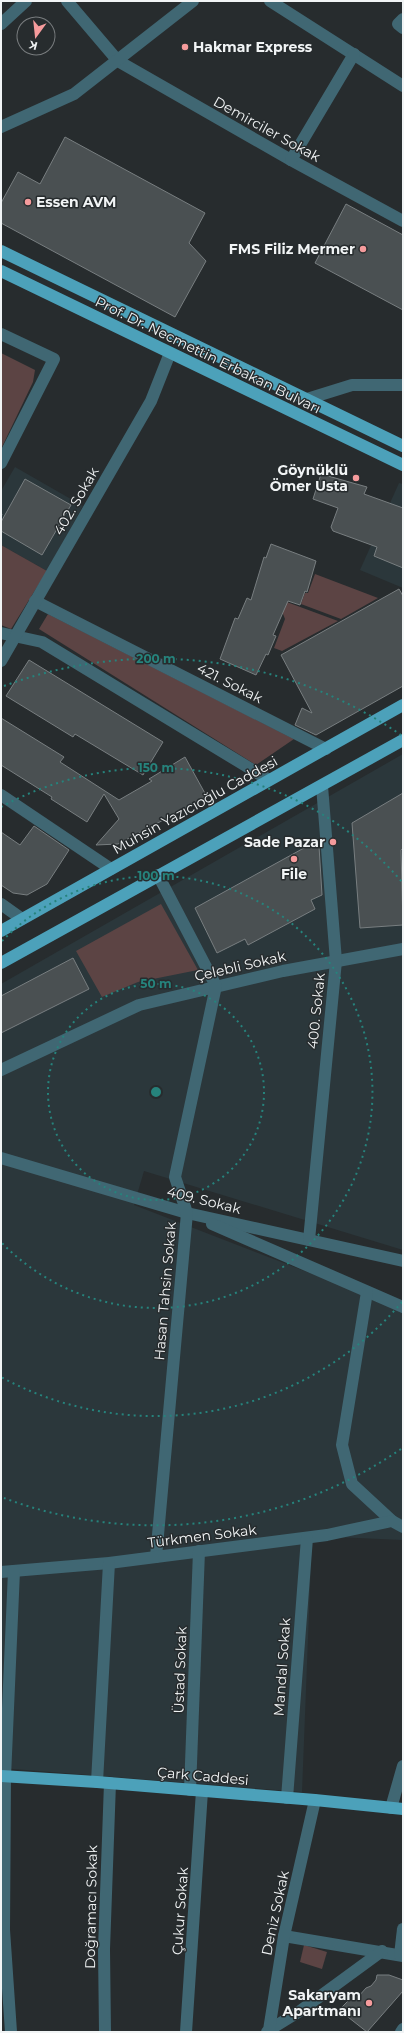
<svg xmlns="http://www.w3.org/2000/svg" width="404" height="2033" viewBox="0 0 404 2033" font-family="Montserrat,sans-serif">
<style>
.built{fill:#2b373b}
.green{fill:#5c4444}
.building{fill:#4a5052;stroke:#787e80}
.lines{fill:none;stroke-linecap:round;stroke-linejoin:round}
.path{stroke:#8f9394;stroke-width:2.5;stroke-dasharray:1 3;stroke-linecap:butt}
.minor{stroke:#406773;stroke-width:12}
.major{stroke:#4ca1ba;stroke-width:12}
.ring{fill:none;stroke:#26837c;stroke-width:2;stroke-dasharray:2 4}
.poi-dot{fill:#f59b9c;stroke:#272c2e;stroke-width:1.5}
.labels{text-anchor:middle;stroke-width:3;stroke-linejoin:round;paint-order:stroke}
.poi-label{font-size:14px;font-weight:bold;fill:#f1f4f5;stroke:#272c2e;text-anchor:end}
.street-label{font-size:14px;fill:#f1f4f5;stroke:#272c2e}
.centre{fill:#26837c;stroke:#272c2e;stroke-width:2}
.ring-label{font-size:12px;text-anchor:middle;font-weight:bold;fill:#26837c;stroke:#272c2e;stroke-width:3;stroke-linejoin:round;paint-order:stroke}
</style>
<rect width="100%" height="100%" fill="#272c2e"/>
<g class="built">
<path d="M 15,467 L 83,506 L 47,571 L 1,545 L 1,491 Z"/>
<path d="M 399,483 L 403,484 L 403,588 L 360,570 Z"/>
<path d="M 403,754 L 403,1250 L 144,1171 L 134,1205 L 403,1309 L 403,1540 L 312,1536 L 302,1792 L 1,1768 L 1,984 Z"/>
</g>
<g class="green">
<path d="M 1,353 L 35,370 L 33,382 L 1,449 Z"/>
<path d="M 1,545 L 47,571 L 11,629 L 1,625 Z"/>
<path d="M 315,574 L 378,598 L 341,619 L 301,604 L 305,593 L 308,593 Z"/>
<path d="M 284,601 L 338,621 L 282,651 L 274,648 L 285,619 L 282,611 Z"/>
<path d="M 48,614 L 294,739 L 256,765 L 39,629 Z"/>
<path d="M 161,904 L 198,970 L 138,982 L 102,997 L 76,951 Z"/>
<path d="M 304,1945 L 327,1952 L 322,1969 L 300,1962 Z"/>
</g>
<g class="building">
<path d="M 65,137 L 205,213 L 189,243 L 206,261 L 175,317 L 1,223 L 1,203 L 18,172 L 40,184 Z"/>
<path d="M 346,204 L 403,235 L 403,310 L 315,263 Z"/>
<path d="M 321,474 L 367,487 L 364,494 L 403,508 L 403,568 L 374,556 L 377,547 L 333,531 L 331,527 L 338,508 L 313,499 Z"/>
<path d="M 25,479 L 71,505 L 42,555 L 1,531 L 1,522 Z"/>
<path d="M 271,544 L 316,561 L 307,592 L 305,591 L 300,605 L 288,601 L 273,635 L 276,636 L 268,655 L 266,654 L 256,675 L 220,659 L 235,618 L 238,619 L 247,598 L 251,600 L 264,557 L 266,558 Z"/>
<path d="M 399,589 L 403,596 L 403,686 L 316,735 L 295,725 L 302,708 L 312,713 L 281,655 Z"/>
<path d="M 29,660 L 163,742 L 143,775 L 75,734 L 73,737 L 6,696 Z"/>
<path d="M 1,718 L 64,757 L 60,762 L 119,800 L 152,781 L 149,779 L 185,757 L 207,797 L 118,844 L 96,845 L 119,819 L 104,794 L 87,822 L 51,799 L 52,797 L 1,765 Z"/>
<path d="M 403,793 L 403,848 L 401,850 L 403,925 L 360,928 L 352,823 Z"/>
<path d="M 34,826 L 69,850 L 47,884 L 27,895 L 13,893 L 1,885 L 1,832 L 20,845 Z"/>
<path d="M 313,843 L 319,846 L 322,895 L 311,900 L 315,909 L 248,945 L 245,939 L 217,953 L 195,908 Z"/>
<path d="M 73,958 L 89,989 L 1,1033 L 1,996 Z"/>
<path d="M 377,1975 L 389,1975 L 403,1980 L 403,1991 L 367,2032 L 339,2010 L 354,1995 L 358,1997 L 366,1988 L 371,1986 L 376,1980 Z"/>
</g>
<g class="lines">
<path class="path" d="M 1,515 L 4,517"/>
<g class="minor">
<path d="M 67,1 L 118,61 L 291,160 L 403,221"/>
<path d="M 270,1 L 403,86"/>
<path d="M 403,19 L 398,24 L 403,28"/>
<path d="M 1,24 L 26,1"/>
<path d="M 1,127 L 74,94 L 193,1"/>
<path d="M 291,160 L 354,54"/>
<path d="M 1,334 L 54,359 L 1,463"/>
<path d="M 307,399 L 352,385 L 403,385"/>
<path d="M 35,601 L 326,749"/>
<path d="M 1,633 L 42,642 L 269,780"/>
<path d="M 1,661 L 151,401 L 170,353"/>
<path d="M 1,795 L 111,869"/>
<path d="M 1,904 L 22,919"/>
<path d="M 1,1070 L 139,1005 L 283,971 L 403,949"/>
<path d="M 1,1158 L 187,1213 L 403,1261"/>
<path d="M 212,1224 L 403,1307"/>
<path d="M 309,1240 L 336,961 L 322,786"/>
<path d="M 367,1292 L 342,1445 L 352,1484 L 392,1521"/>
<path d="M 156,1557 L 187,1213 L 175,1177 L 216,986 L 158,875"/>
<path d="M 1,1572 L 109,1563 L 327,1535 L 392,1521 L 403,1527"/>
<path d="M 97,1782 L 109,1563"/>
<path d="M 190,1790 L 199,1551"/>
<path d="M 287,1798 L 307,1538"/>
<path d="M 391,1808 L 403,1766"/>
<path d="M 284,1936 L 403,1956"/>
<path d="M 400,1955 L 403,1929"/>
<path d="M 269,2030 L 300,2011 L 382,1951"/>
<path d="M 11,2032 L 4,1930 L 5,1777 L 14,1571"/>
<path d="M 105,2032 L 104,1949 L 110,1783"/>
<path d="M 186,2032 L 202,1791"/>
<path d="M 267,2032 L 269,2030 L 284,1936 L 315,1800"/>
<path d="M 401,2032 L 403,2029"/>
</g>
<g class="major">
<path d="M 1,251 L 403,446"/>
<path d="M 1,271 L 403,465"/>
<path d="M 1,931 L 403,705"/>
<path d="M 1,963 L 403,740"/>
<path d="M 1,1776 L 97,1782 L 315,1800 L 403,1809"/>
</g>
</g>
<g class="ring">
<circle cx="156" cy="1092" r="108"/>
<path d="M2 941A216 216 0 1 1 2 1243"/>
<path d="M402 1302A324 324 0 0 1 1 1377M1 807A324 324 0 0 1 402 882"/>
<path d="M401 1449A433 433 0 0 1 4 1498M4 686A433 433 0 0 1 401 735"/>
</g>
<g class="poi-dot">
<circle cx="185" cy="47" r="4"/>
<circle cx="28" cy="202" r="4"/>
<circle cx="363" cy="249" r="4"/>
<circle cx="356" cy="478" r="4"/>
<circle cx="333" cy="842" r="4"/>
<circle cx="294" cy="859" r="4"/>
<circle cx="369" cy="2003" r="4"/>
</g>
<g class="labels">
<g class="poi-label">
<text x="193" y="52" text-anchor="start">Hakmar Express</text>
<text x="36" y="207" text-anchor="start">Essen AVM</text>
<text x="355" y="254">FMS Filiz Mermer</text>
<text x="348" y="475">Göynüklü<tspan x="348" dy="16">Ömer Usta</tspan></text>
<text x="325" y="847">Sade Pazar</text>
<text x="294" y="879" text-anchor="middle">File</text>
<text x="361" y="2000">Sakaryam<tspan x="361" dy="16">Apartmanı</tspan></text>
</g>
<g class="street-label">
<text transform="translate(267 129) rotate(29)" y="5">Demirciler Sokak</text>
<text transform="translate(208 355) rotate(26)" y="5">Prof. Dr. Necmettin Erbakan Bulvarı</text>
<text transform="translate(76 501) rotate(-60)" y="5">402. Sokak</text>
<text transform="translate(230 683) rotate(27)" y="5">421. Sokak</text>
<text transform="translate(195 805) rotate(-29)" y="5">Muhsin Yazıcıoğlu Caddesi</text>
<text transform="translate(240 966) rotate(-13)" y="5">Çelebli Sokak</text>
<text transform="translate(316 1011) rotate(-84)" y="5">400. Sokak</text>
<text transform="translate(204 1200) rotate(14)" y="5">409. Sokak</text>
<text transform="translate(165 1291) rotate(-85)" y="5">Hasan Tahsin Sokak</text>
<text transform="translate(202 1536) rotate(-7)" y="5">Türkmen Sokak</text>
<text transform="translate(282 1667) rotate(-86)" y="5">Mandal Sokak</text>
<text transform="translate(180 1670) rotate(-88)" y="5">Üstad Sokak</text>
<text transform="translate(203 1776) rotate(5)" y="5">Çark Caddesi</text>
<text transform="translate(91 1907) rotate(-89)" y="5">Doğramacı Sokak</text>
<text transform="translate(180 1911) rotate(-86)" y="5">Çukur Sokak</text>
<text transform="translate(275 1913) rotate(-78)" y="5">Deniz Sokak</text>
</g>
</g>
<circle cx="156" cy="1092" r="6" class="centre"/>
<g class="ring-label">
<text x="156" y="663">200 m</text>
<text x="156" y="772">150 m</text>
<text x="156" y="880">100 m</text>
<text x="156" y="988">50 m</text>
</g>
<rect width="404" height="2033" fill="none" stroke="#f1f4f5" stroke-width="4"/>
<g transform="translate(36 36) rotate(195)"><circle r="19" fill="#272c2e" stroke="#787c7e"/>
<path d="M0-3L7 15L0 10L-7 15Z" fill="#f59b9c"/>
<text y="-6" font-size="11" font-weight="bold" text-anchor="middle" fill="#f1f4f5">K</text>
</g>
</svg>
